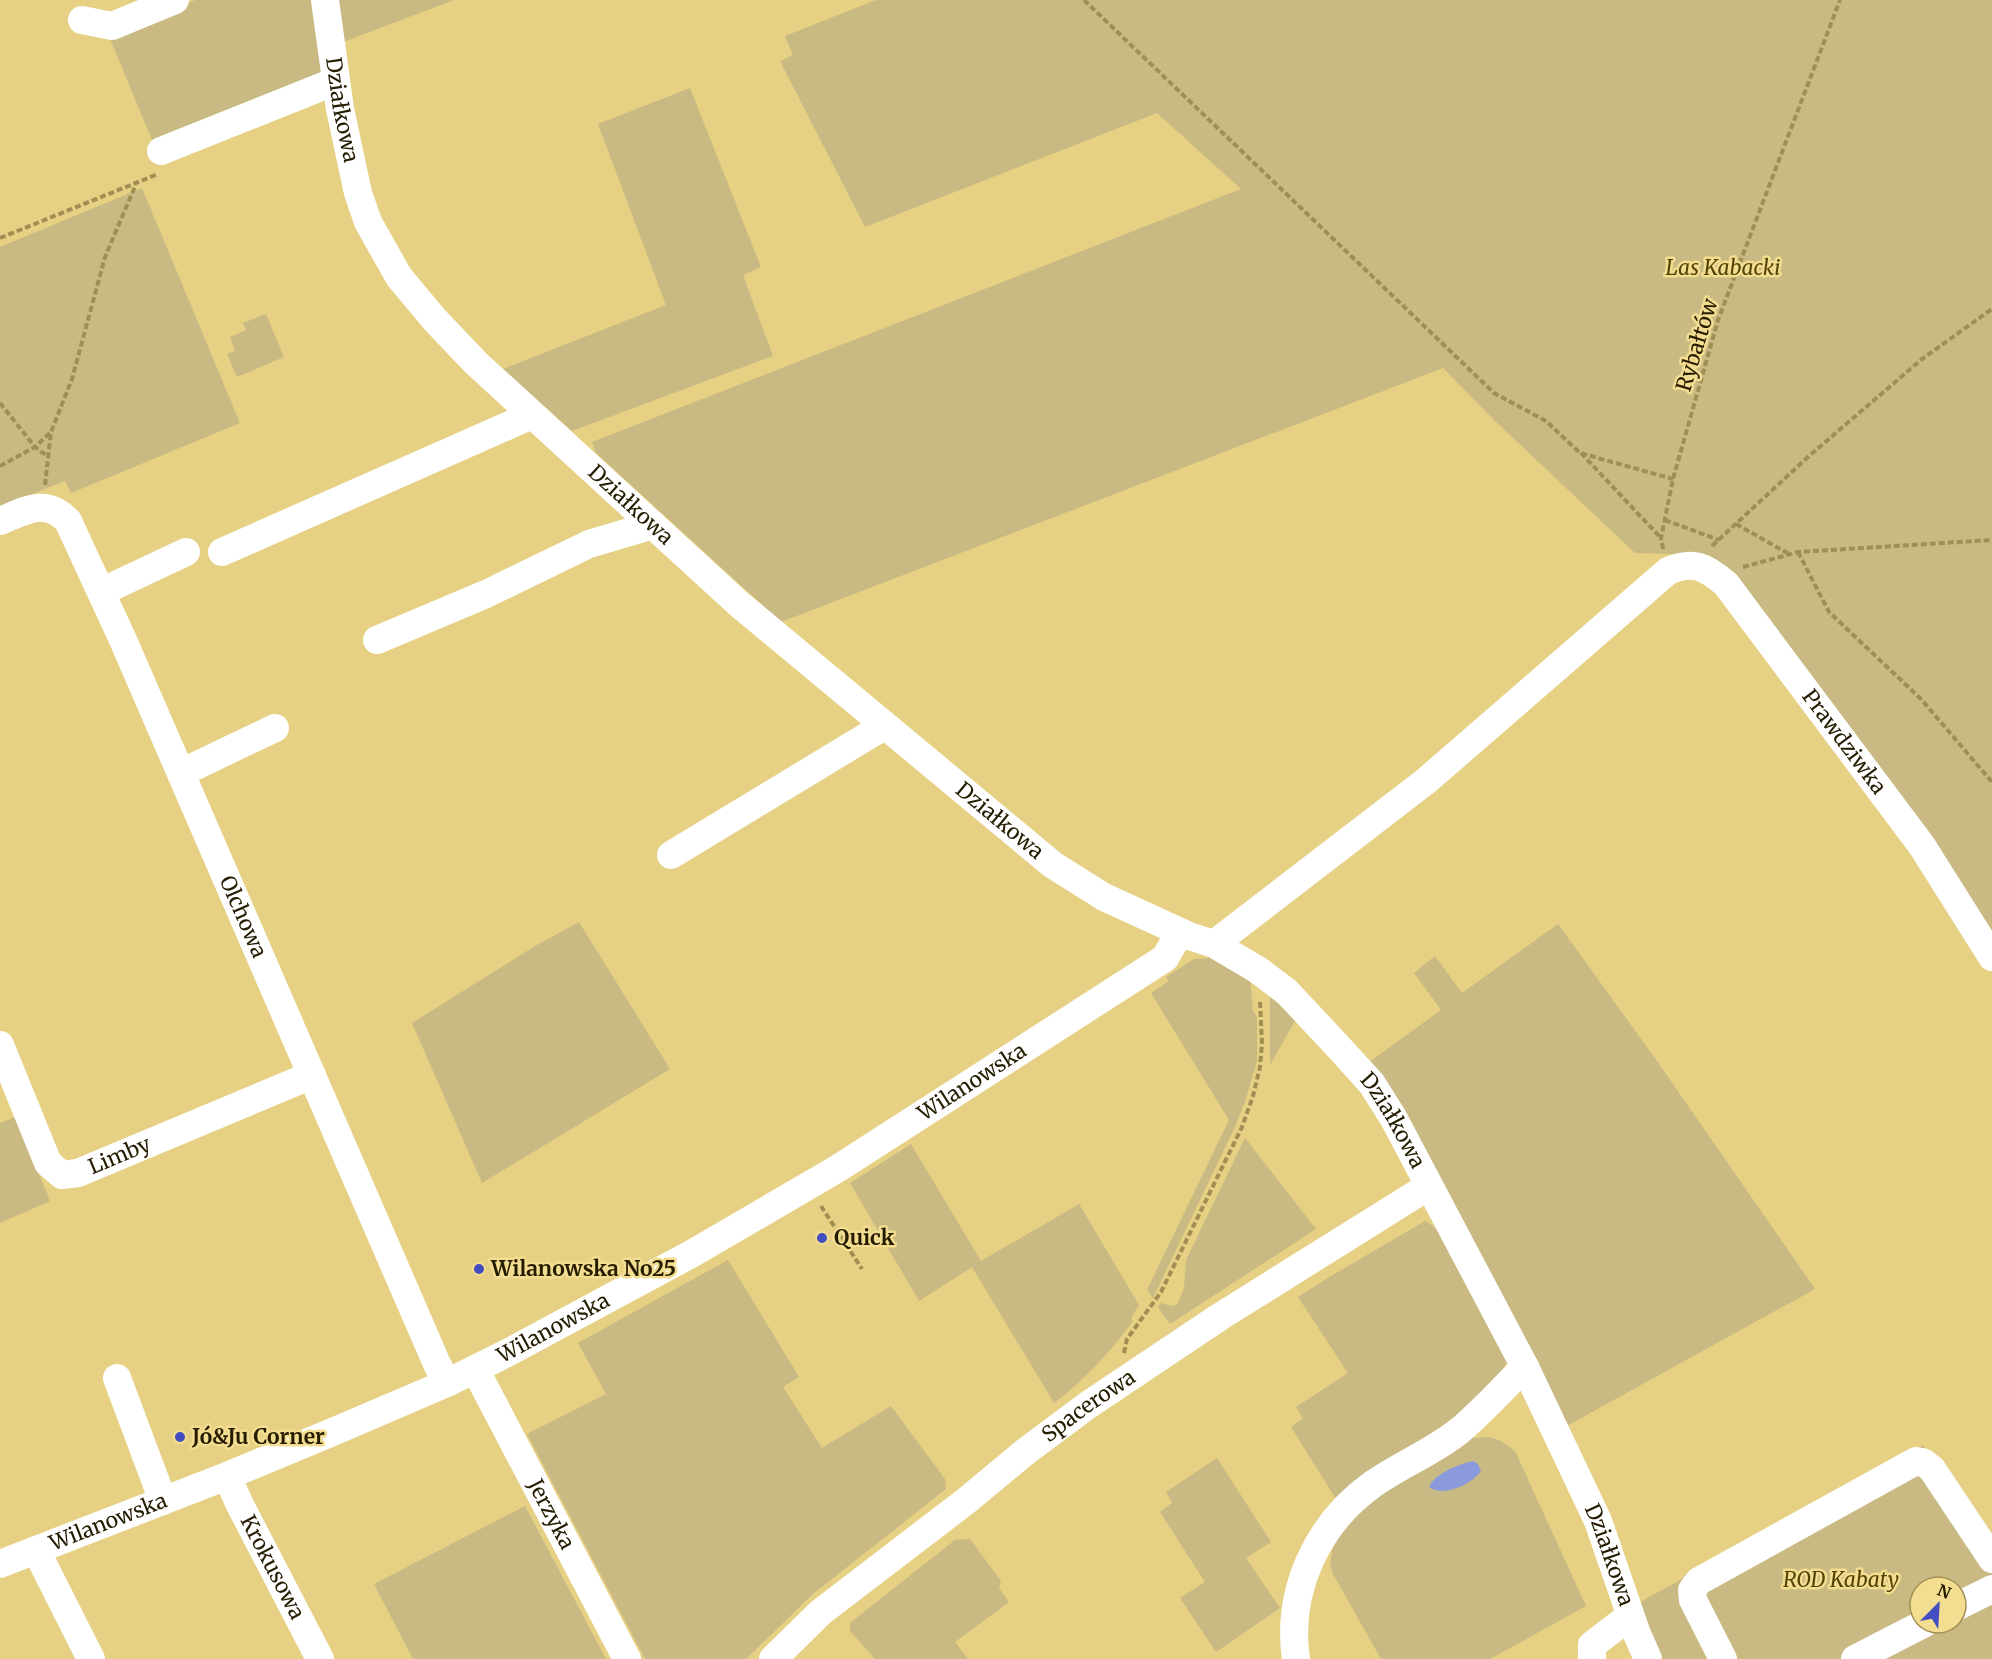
<svg xmlns="http://www.w3.org/2000/svg" width="1992" height="1659" viewBox="0 0 1992 1659" font-family="Merriweather,serif">
<style>
.green{fill:#c9b982;fill-rule:evenodd}
.water{fill:#8b9adb}
.lines{fill:none;stroke-linecap:round;stroke-linejoin:round}
.path{stroke:#a08f53;stroke-width:4;stroke-dasharray:6 3;stroke-linecap:butt}
.minor{stroke:#fff;stroke-width:28}
.poi-dot{fill:#434dc2;stroke:#f3dd90;stroke-width:2}
.labels{text-anchor:middle;stroke-width:5;stroke-linejoin:round;paint-order:stroke}
.street-label{font-size:21px;fill:#251c00;stroke:#f3dd90}
.park-label{font-size:21px;font-style:italic;fill:#534405;stroke:#f3dd90}
.poi-label{font-size:21px;font-weight:bold;fill:#251c00;stroke:#f3dd90;text-anchor:start}
</style>
<rect width="100%" height="100%" fill="#e6d083"/>
<g class="green">
<path d="M 195,0 L 316,0 L 326,68 L 320,80 L 154,145 L 109,36 Z"/>
<path d="M 334,0 L 454,0 L 335,45 Z"/>
<path d="M 876,0 L 1992,0 L 1992,950 L 1931,851 L 1710,555 L 1635,553 L 1494,420 L 1443,368 L 781,622 L 596,453 L 592,442 L 1241,189 L 1157,113 L 865,227 L 780,61 L 793,55 L 785,36 Z"/>
<path d="M 690,88 L 761,267 L 743,275 L 773,356 L 572,431 L 503,369 L 666,305 L 598,124 Z"/>
<path d="M 142,188 L 240,423 L 71,493 L 65,481 L 0,507 L 0,247 Z"/>
<path d="M 266,314 L 284,357 L 237,377 L 227,354 L 235,351 L 230,337 L 246,330 L 243,323 Z"/>
<path d="M 579,922 L 670,1069 L 482,1183 L 412,1023 L 537,945 Z"/>
<path d="M 1558,924 L 1657,1061 L 1815,1289 L 1563,1428 L 1368,1063 L 1441,1010 L 1414,973 L 1435,956 L 1462,993 Z"/>
<path d="M 1212,952 L 1250,978 L 1253,1011 L 1257,1017 L 1257,1061 L 1245,1102 L 1234,1129 L 1153,1298 L 1147,1290 L 1229,1120 L 1151,993 L 1169,981 L 1166,977 L 1194,959 L 1208,958 Z"/>
<path d="M 1270,997 L 1296,1019 L 1270,1065 Z"/>
<path d="M 16,1117 L 50,1201 L 0,1223 L 0,1123 Z"/>
<path d="M 1245,1138 L 1316,1229 L 1170,1324 L 1158,1307 L 1160,1303 L 1174,1306 L 1178,1303 L 1184,1288 L 1186,1260 Z"/>
<path d="M 911,1144 L 981,1261 L 1079,1204 L 1139,1305 L 1131,1318 L 1133,1321 C 1110,1352 1085,1380 1054,1403 L 972,1267 L 919,1301 L 850,1183 Z"/>
<path d="M 1425,1221 L 1439,1230 L 1508,1359 L 1502,1372 L 1454,1422 L 1336,1499 L 1291,1427 L 1303,1418 L 1296,1407 L 1348,1373 L 1298,1297 L 1326,1279 Z"/>
<path d="M 728,1260 L 799,1377 L 783,1387 L 822,1448 L 891,1406 L 945,1479 L 946,1489 L 813,1594 L 746,1659 L 645,1659 L 527,1434 L 606,1394 L 578,1343 Z"/>
<path d="M 1490,1437 L 1501,1441 L 1515,1451 L 1586,1606 L 1490,1659 L 1381,1659 L 1333,1574 L 1330,1565 L 1332,1550 L 1345,1525 L 1365,1505 L 1469,1438 Z"/>
<path d="M 1923,1445 L 1992,1540 L 1992,1659 L 1657,1659 L 1633,1606 ZM 1920,1587 L 1956,1587 L 1956,1623 L 1920,1623 Z"/>
<path d="M 1217,1458 L 1271,1542 L 1246,1558 L 1280,1608 L 1216,1652 L 1180,1598 L 1205,1582 L 1160,1512 L 1172,1503 L 1166,1492 Z"/>
<path d="M 525,1506 L 606,1659 L 413,1659 L 374,1584 Z"/>
<path d="M 970,1539 L 1001,1581 L 999,1588 L 1009,1602 L 955,1642 L 968,1659 L 875,1659 L 850,1631 L 850,1623 L 955,1540 Z"/>
</g>
<path class="water" d="M 1473,1461 L 1478,1464 L 1481,1471 C 1472,1484 1443,1498 1429,1487 C 1434,1474 1459,1464 1473,1461 Z"/>
<g class="lines">
<g class="path">
<path d="M 1084,0 L 1494,393 L 1546,421 L 1580,453 L 1673,479"/>
<path d="M 0,238 L 158,174"/>
<path d="M 0,403 L 35,447 L 47,456"/>
<path d="M 1581,453 L 1660,537"/>
<path d="M 0,466 L 35,447 L 51,432"/>
<path d="M 45,485 L 51,432 L 72,379 L 105,257 L 136,184"/>
<path d="M 1665,520 L 1719,540"/>
<path d="M 1736,524 L 1789,554"/>
<path d="M 1712,546 L 1809,456 L 1922,359 L 1992,309"/>
<path d="M 1663,549 L 1661,538 L 1673,479 L 1718,320 L 1840,0"/>
<path d="M 1798,552 L 1829,612 L 1921,699 L 1992,782"/>
<path d="M 1743,567 L 1798,552 L 1992,540"/>
<path d="M 821,1206 L 862,1269"/>
<path d="M 1124,1353 L 1127,1339 L 1161,1292 L 1242,1127 L 1253,1096 L 1260,1067 L 1262,1044 L 1260,1001"/>
</g>
<g class="minor">
<path id="s1" d="M 325,0 L 340,109 L 358,193 L 368,222 L 399,277 L 435,320 L 476,363 L 739,604 L 1053,865 L 1104,897 L 1189,936 L 1214,944 L 1258,970 L 1287,992 L 1344,1053 L 1372,1084 L 1394,1119 L 1525,1367 L 1598,1521 L 1637,1634 L 1648,1659"/>
<path d="M 82,20 L 112,26 L 175,0"/>
<path d="M 161,151 L 336,81"/>
<path id="s2" d="M 0,521 C 25,511 45,497 68,521 L 123,640 L 437,1364 L 447,1383"/>
<path d="M 222,552 L 532,415"/>
<path d="M 101,592 L 186,552"/>
<path d="M 377,640 L 486,594 L 589,544 L 653,525"/>
<path d="M 181,773 L 275,728"/>
<path d="M 671,855 L 884,726"/>
<path id="s3" d="M 1214,944 L 1426,781 L 1668,571 C 1694,560 1706,567 1726,584 L 1922,846 L 1992,957"/>
<path id="s4" d="M 0,1045 L 48,1163 L 62,1175 L 78,1173 L 312,1075"/>
<path id="s5" d="M 475,1369 L 627,1659"/>
<path d="M 117,1378 L 163,1501"/>
<path id="s6" d="M 227,1476 L 240,1505 L 320,1659"/>
<path d="M 36,1550 L 91,1659"/>
<path id="s7" d="M 0,1564 L 227,1476 L 335,1431 L 447,1383 L 511,1351 L 693,1253 L 837,1169 L 1165,958 L 1180,932"/>
<path d="M 1956,1607 L 1992,1589"/>
<path id="s8" d="M 773,1659 L 821,1612 L 966,1501 L 1025,1452 L 1088,1405 L 1221,1316 L 1429,1186"/>
<path d="M 1296,1659 C 1286,1591 1317,1524 1373,1484 C 1400,1465 1433,1452 1459,1431 C 1482,1412 1503,1388 1525,1367"/>
<path d="M 1592,1659 L 1592,1645 L 1630,1616"/>
<path d="M 1723,1659 L 1693,1600 L 1692,1590 L 1699,1581 L 1916,1461 L 1923,1462 L 1932,1469 L 1992,1559"/>
<path d="M 1855,1659 L 1925,1623"/>
</g>
</g>
<g class="poi-dot">
<circle cx="822" cy="1238" r="6"/>
<circle cx="479" cy="1269" r="6"/>
<circle cx="180" cy="1437" r="6"/>
</g>
<g class="labels">
<g class="street-label">
<text dy="7" stroke="none"><textPath href="#s1" startOffset="111">Działkowa</textPath></text>
<text transform="translate(1697 345) rotate(-73)" y="7">Rybałtów</text>
<text dy="7" stroke="none"><textPath href="#s1" startOffset="615">Działkowa</textPath></text>
<text dy="7" stroke="none"><textPath href="#s3" startOffset="849">Prawdziwka</textPath></text>
<text dy="7" stroke="none"><textPath href="#s1" startOffset="1101">Działkowa</textPath></text>
<text dy="7" stroke="none"><textPath href="#s2" startOffset="507">Olchowa</textPath></text>
<text dy="7" stroke="none"><textPath href="#s7" startOffset="1088">Wilanowska</textPath></text>
<text dy="7" stroke="none"><textPath href="#s1" startOffset="1605">Działkowa</textPath></text>
<text dy="7" stroke="none"><textPath href="#s4" startOffset="207">Limby</textPath></text>
<text dy="7" stroke="none"><textPath href="#s7" startOffset="602">Wilanowska</textPath></text>
<text dy="7" stroke="none"><textPath href="#s8" startOffset="405">Spacerowa</textPath></text>
<text dy="7" stroke="none"><textPath href="#s5" startOffset="164">Jerzyka</textPath></text>
<text dy="7" stroke="none"><textPath href="#s7" startOffset="116">Wilanowska</textPath></text>
<text dy="7" stroke="none"><textPath href="#s1" startOffset="2091">Działkowa</textPath></text>
<text dy="7" stroke="none"><textPath href="#s6" startOffset="102">Krokusowa</textPath></text>
</g>
<g class="park-label">
<text x="1723" y="275">Las Kabacki</text>
<text x="1841" y="1587">ROD Kabaty</text>
</g>
<g class="poi-label">
<text x="834" y="1245">Quick</text>
<text x="491" y="1276">Wilanowska No25</text>
<text x="192" y="1444">Jó&amp;Ju Corner</text>
</g>
</g>
<g transform="translate(1938 1605) rotate(24)"><circle r="28" fill="#f3dd90" stroke="#a19056" stroke-width="1.5"/>
<path d="M0-4.5L10 22L0 15L-10 22Z" fill="#434dc2"/>
<text y="-9" font-size="16" font-weight="bold" text-anchor="middle" fill="#251c00">N</text>
</g>
</svg>
